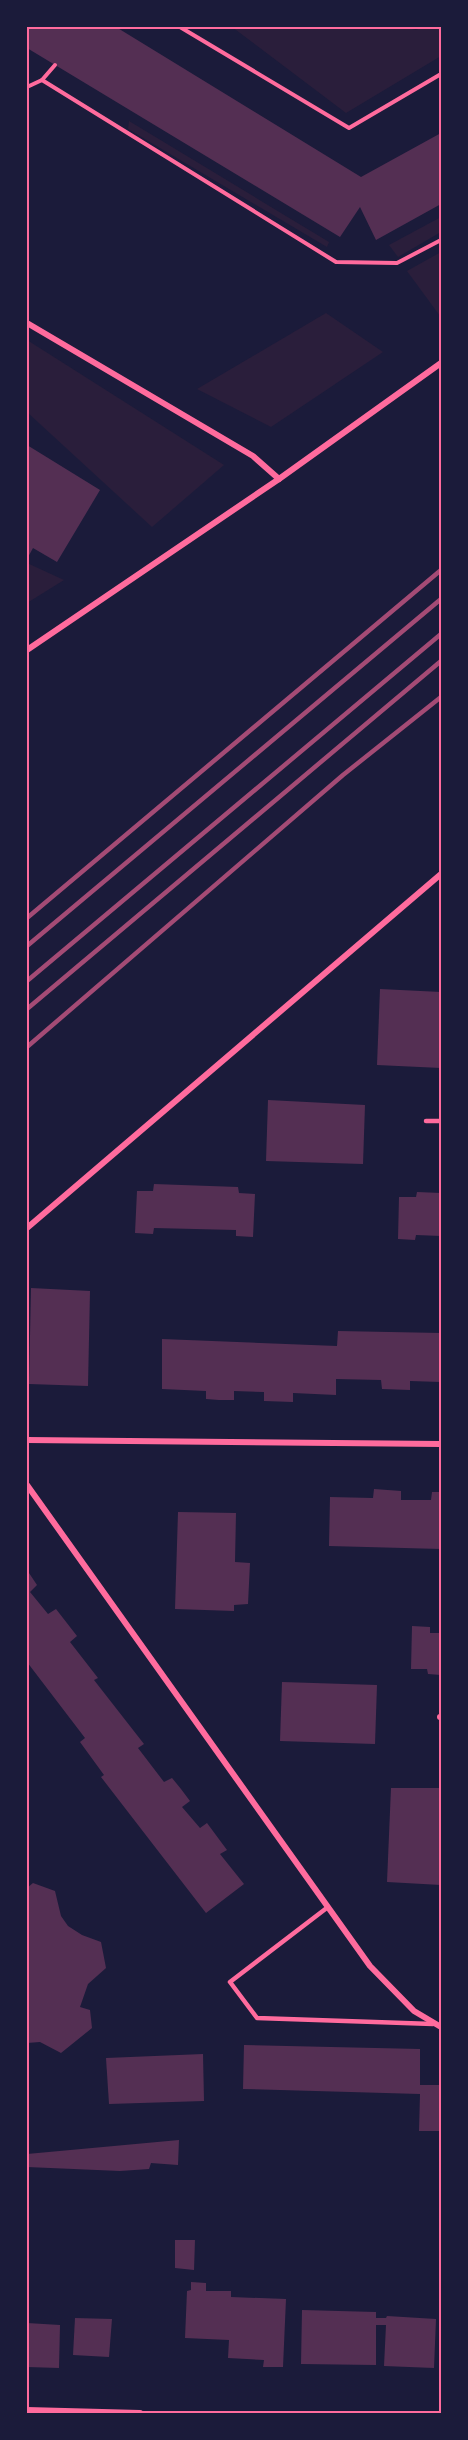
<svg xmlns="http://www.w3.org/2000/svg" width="468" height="2440" viewBox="0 0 468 2440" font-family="Barlow,sans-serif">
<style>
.green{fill:#2a1e3b}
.building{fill:#542f53}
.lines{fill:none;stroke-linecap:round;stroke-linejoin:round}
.path{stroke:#ff6b9d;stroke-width:4}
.service{stroke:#ff6b9d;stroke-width:4.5}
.minor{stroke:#ff6b9d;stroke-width:6}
.rail{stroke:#a44b75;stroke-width:4.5}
.neatline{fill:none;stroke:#ff6b9d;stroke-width:2}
</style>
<rect width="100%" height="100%" fill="#1b1b3a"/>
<g class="green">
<path d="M 232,27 L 405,27 L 416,30 L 422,27 L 441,27 L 441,56 L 346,113 Z"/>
<path d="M 129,121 L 329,242 L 327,247 L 128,129 Z"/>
<path d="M 441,217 L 441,232 L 398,257 L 389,245 Z"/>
<path d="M 441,252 L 441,315 L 440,316 L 407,271 Z"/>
<path d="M 326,313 L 383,352 L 271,427 L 197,389 Z"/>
<path d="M 27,340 L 224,465 L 152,527 L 27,412 Z"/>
<path d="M 27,563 L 64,580 L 27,603 Z"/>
</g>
<g class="building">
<path d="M 27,27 L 116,27 L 361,177 L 441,133 L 441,204 L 376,240 L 360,207 L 340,237 L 27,48 Z"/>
<path d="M 27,445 L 100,490 L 57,562 L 33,548 L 27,559 Z"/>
<path d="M 380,989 L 441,992 L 441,1068 L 377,1065 Z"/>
<path d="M 268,1100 L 365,1105 L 363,1164 L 266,1161 Z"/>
<path d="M 154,1184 L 238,1187 L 239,1193 L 255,1194 L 253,1237 L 236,1236 L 236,1230 L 154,1228 L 153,1234 L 135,1233 L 137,1191 L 153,1191 Z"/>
<path d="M 417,1192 L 441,1193 L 441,1236 L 416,1235 L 415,1240 L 398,1239 L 399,1197 L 416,1197 Z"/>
<path d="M 31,1288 L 90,1291 L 88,1386 L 29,1384 Z"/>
<path d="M 338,1331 L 441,1333 L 441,1382 L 410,1381 L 410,1390 L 382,1389 L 381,1380 L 336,1379 L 336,1395 L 293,1393 L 293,1402 L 264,1401 L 264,1392 L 234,1391 L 234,1400 L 219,1400 L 206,1399 L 206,1391 L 162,1389 L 162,1339 L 337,1346 Z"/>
<path d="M 374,1489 L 401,1491 L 401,1500 L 431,1500 L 432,1492 L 441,1492 L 441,1549 L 329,1546 L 330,1497 L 373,1498 Z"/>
<path d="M 178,1512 L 236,1513 L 235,1562 L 250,1563 L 248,1604 L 234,1605 L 234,1611 L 175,1609 Z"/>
<path d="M 27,1570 L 37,1585 L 30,1592 L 48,1614 L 56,1609 L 77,1636 L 70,1642 L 98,1678 L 94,1680 L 144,1744 L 138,1748 L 164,1782 L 172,1778 L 181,1789 L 190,1801 L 182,1807 L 200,1828 L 207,1823 L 227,1850 L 220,1854 L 244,1884 L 206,1913 L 101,1777 L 104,1775 L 80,1742 L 85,1738 L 27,1662 Z"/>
<path d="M 412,1626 L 430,1627 L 430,1633 L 441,1633 L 441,1675 L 428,1674 L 427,1669 L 411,1669 Z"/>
<path d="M 282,1682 L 377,1685 L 375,1744 L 280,1741 Z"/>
<path d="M 391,1788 L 441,1788 L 441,1885 L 387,1882 Z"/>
<path d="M 33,1883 L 55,1891 L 61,1916 L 68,1926 L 82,1935 L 101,1942 L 106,1968 L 88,1984 L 80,2007 L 90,2010 L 92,2028 L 61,2053 L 40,2042 L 27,2043 L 27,1888 Z"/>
<path d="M 244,2045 L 420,2049 L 420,2085 L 441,2085 L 441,2131 L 419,2131 L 420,2094 L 243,2089 Z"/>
<path d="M 203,2054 L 204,2101 L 109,2104 L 106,2058 Z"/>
<path d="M 179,2140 L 178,2165 L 151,2163 L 149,2169 L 120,2171 L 27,2167 L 27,2154 Z"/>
<path d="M 175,2240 L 195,2240 L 194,2270 L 175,2268 Z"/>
<path d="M 191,2282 L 206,2283 L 206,2291 L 231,2291 L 231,2297 L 286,2299 L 283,2367 L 263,2367 L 264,2360 L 228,2358 L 229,2340 L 185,2338 L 187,2291 L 191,2290 Z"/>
<path d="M 302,2310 L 376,2312 L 376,2318 L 386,2318 L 387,2316 L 436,2319 L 434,2368 L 384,2366 L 386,2325 L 376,2325 L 376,2365 L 301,2364 Z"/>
<path d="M 75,2318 L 112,2319 L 109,2357 L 73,2355 Z"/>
<path d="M 27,2323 L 60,2325 L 59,2368 L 27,2367 Z"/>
</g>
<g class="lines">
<g class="path">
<path d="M 180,27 L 349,128 L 441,74"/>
<path d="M 42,80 L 55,65"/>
<path d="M 27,87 L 42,80 L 336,262 L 397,263 L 441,240"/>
</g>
<g class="service">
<path d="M 426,1121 L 441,1121"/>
<path d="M 328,1907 L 230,1982 L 257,2018 L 433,2024"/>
</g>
<g class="minor">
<path d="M 27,323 L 253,456 L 279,479"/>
<path d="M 27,650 L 279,479 L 441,363"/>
<path d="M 27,1228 L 441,874"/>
<path d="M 27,1440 L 441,1444"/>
<path d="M 27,1485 L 370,1966 L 414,2011 L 441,2027"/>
<path d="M 440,1717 L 441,1717"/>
<path d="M 27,2410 L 140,2413"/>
</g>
<g class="rail">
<path d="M 27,918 L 441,570"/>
<path d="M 27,946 L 441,599"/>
<path d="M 27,981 L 441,634"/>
<path d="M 27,1009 L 441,661"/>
<path d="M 27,1047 L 343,775 L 441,697"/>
</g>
</g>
<rect width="468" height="2440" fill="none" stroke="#1b1b3a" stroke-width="57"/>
<rect x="28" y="28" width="412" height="2384" class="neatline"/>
</svg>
